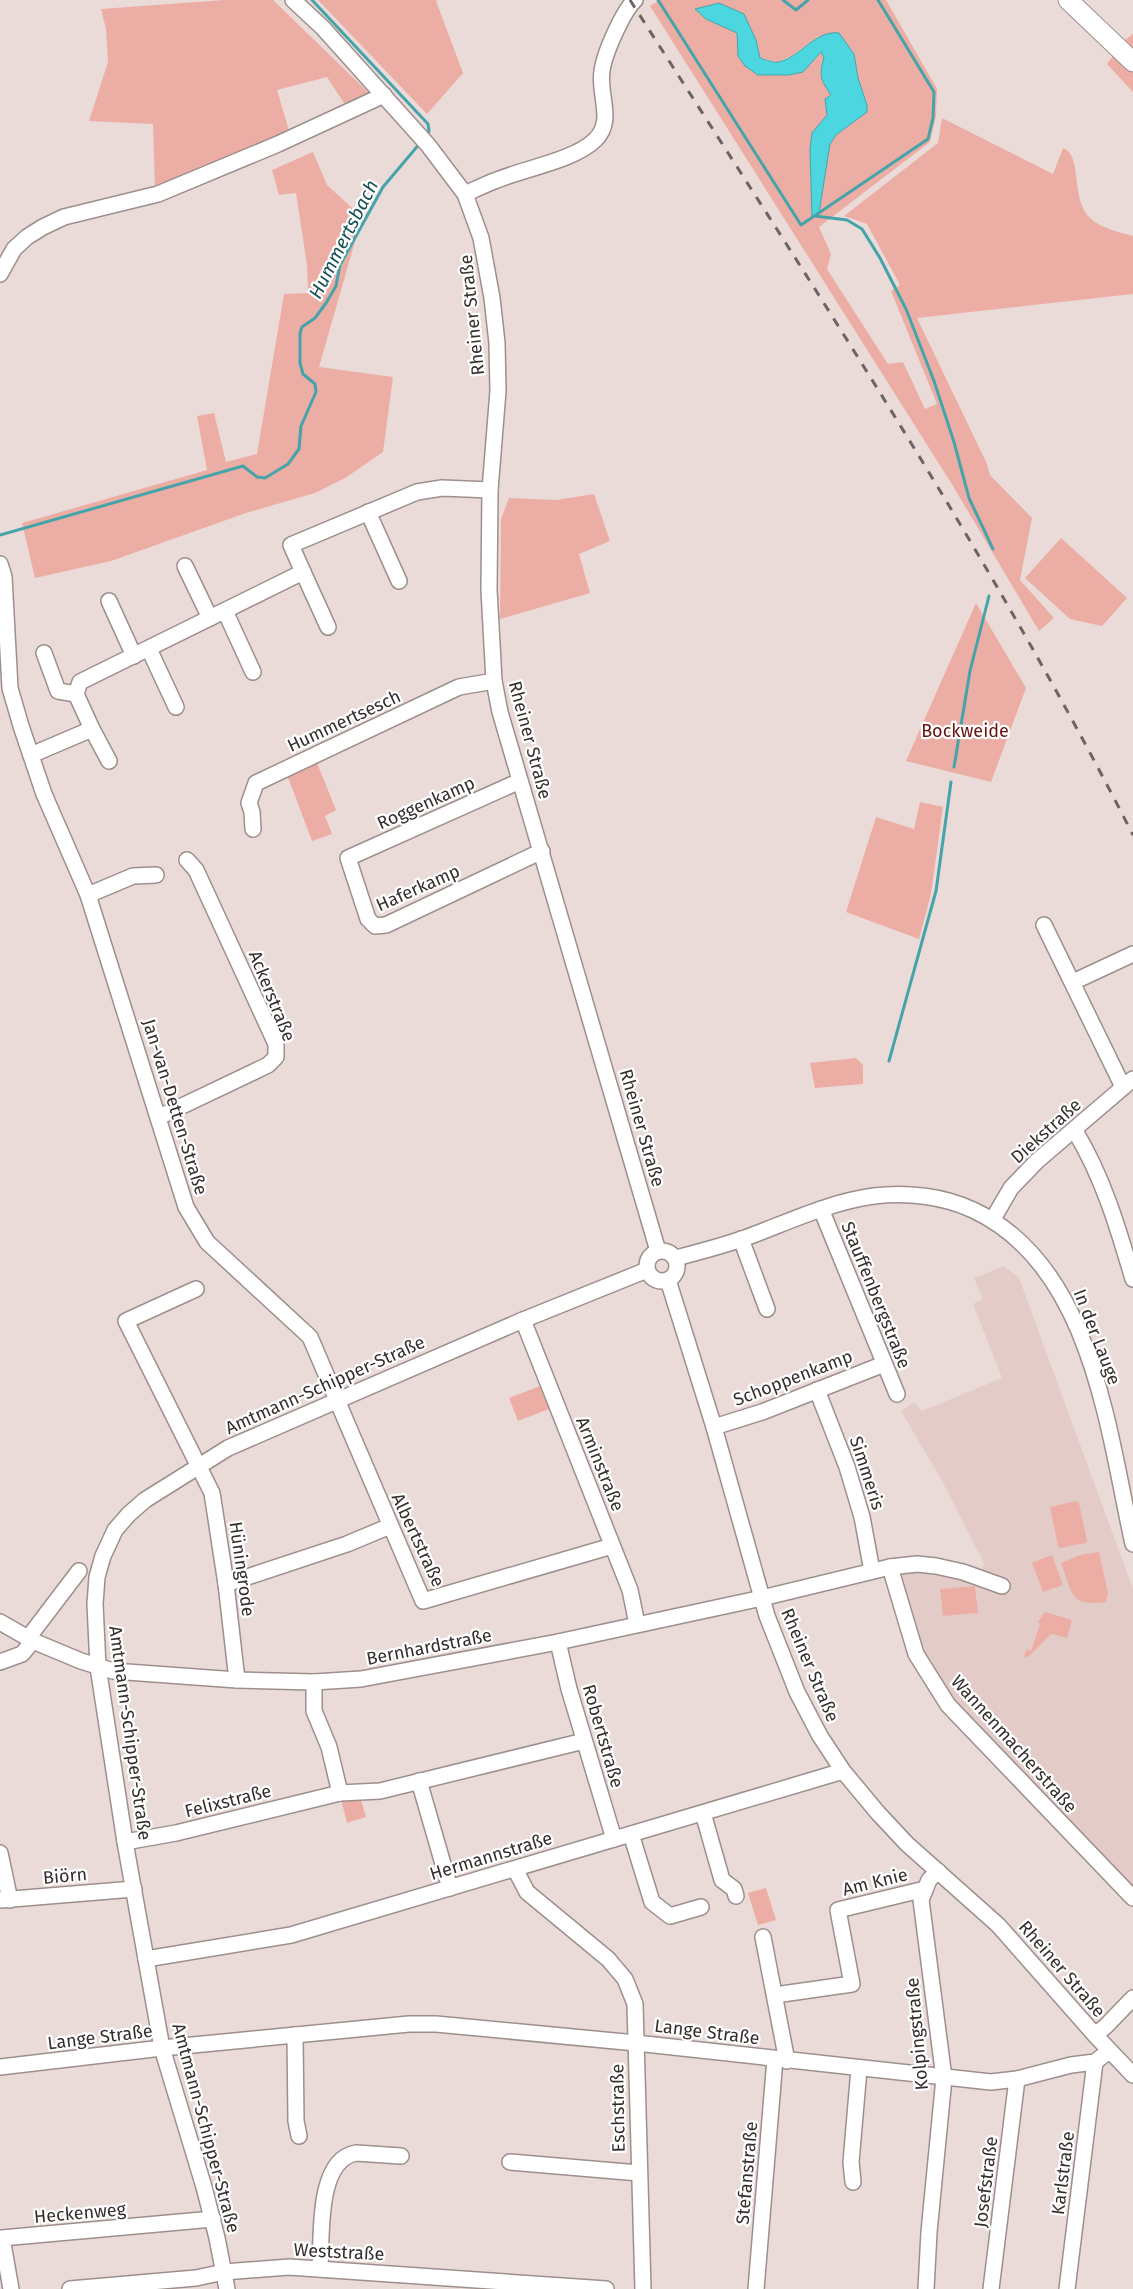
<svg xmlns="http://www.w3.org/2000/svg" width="1133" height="2289" viewBox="0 0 1133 2289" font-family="'Fira Sans',sans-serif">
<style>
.built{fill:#e3ccc8}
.green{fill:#ecaea4;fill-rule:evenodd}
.water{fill:#4cd6df;stroke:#45a4aa}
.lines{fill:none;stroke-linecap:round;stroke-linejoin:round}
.stream{stroke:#45a4aa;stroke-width:3}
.minor-casing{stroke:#9d8f8c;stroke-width:18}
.major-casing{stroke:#9d8f8c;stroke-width:21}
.minor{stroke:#fff;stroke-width:15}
.major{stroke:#fff;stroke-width:19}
.rail{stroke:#6c6362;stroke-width:3;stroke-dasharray:9 9;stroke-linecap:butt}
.labels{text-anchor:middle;stroke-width:4.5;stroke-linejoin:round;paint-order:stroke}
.street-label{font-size:18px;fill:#342e2d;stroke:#fff}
.park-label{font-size:18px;fill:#67140f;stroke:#fff}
.water-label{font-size:19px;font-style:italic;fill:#155054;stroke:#fff}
</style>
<rect width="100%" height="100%" fill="#eadbd8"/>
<path class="built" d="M 1004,1266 L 1019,1278 L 1133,1589 L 1133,1898 L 952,1702 L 923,1655 L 899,1575 L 927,1569 L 978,1581 L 984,1563 L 941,1479 L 901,1411 L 914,1402 L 922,1411 L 1002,1378 L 973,1304 L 983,1299 L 974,1278 Z"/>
<g class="green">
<path d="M 224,0 L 273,0 L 370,94 L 346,106 L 327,77 L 277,90 L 290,134 L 155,190 L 153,124 L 89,121 L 108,62 L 106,29 L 101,9 Z"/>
<path d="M 318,0 L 438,0 L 436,1 L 463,73 L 427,114 Z"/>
<path d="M 660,0 L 886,0 L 937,89 L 936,116 L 930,142 L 819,227 L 831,254 L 827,269 L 888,364 L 903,362 L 925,409 L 937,404 L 891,291 L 900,285 L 867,224 L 844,216 L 938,143 L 942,118 L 1053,174 L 1063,148 C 1083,155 1070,199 1090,218 C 1100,228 1119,232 1133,236 L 1133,294 L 917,318 L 987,464 L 990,475 L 1032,518 L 1020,580 L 1054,618 L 1039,631 L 953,486 L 650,6 ZM 744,14 L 756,40 L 760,58 L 778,62 L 793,55 L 819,36 L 849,47 L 854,54 L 858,78 L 867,104 L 859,118 L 836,135 L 830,144 L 819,213 L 813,218 L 810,149 L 812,133 L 827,115 L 825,99 L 832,95 C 821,80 819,75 825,57 L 821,51 L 815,60 L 745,66 L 738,56 L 737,33 L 706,19 Z"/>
<path d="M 1133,34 L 1133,92 L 1107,64 L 1125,40 Z"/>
<path d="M 313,152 L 327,185 L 362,217 L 319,367 L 393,377 L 383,452 L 345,478 L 315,493 L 246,513 L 111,561 L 35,578 L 22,523 L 207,470 L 197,416 L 214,413 L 226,462 L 257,454 L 284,294 L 308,293 L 307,265 L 296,193 L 279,195 L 272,170 Z"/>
<path d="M 594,494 L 610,541 L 579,554 L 590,593 L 500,619 L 501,519 L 509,498 L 556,500 Z"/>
<path d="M 1061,538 L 1127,598 L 1102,626 L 1070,619 L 1025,578 Z"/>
<path d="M 976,603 L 1026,688 L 991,782 L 906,761 Z"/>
<path d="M 315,758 L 336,810 L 325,816 L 332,834 L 312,841 L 286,772 Z"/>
<path d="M 920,802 L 943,807 L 931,894 L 919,939 L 846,912 L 876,817 L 914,829 Z"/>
<path d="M 856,1058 L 863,1065 L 863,1084 L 815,1088 L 810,1063 Z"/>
<path d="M 540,1386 L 549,1409 L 518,1421 L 509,1398 Z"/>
<path d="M 1076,1501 L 1079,1503 L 1087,1541 L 1085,1543 L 1060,1548 L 1058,1546 L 1050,1507 Z"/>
<path d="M 1099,1552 L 1108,1593 L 1106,1602 C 1068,1607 1073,1592 1061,1563 L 1080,1555 Z"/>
<path d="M 1052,1555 L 1063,1585 L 1043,1592 L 1032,1563 Z"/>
<path d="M 975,1586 L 978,1613 L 943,1616 L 940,1589 Z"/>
<path d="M 1045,1612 L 1072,1620 L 1067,1638 L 1051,1634 L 1029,1656 L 1024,1657 L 1026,1650 L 1031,1651 L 1040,1624 L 1038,1622 Z"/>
<path d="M 343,1800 L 361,1800 L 366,1817 L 347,1823 L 342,1803 Z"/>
<path d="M 766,1888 L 776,1920 L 758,1925 L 748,1893 Z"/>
</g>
<path class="water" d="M 719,3 L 744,14 L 756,40 L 760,58 C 766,60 774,63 779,62 C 802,56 815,30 839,33 L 854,54 L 858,78 L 867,105 L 867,112 L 836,135 L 830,144 L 819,213 L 812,218 L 810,149 L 812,133 L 827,115 L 825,99 L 831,95 C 820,79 819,76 824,57 L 821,52 L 803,72 L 789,75 L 758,75 L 745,66 L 738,56 L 737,33 L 706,19 L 695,9 Z"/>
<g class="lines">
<g class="stream">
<path d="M 312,0 L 428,124 L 429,131 L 426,135"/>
<path d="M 658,0 L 801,225 L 928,139 L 933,118 L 934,92 L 878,0"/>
<path d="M 783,0 L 796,10 L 808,0"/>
<path d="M 815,216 L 847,220 L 862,229 L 880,258 L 906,309 L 934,381 L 954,442 L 969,498 L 993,549"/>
<path d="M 0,535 L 243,466 L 257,477 L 265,478 L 288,464 L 299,449 L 301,426 L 316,392 L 315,384 L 303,374 L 300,363 L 300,333 L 302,327 L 315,318 L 326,303 L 336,286 L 340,265 L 383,187 L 421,142"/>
<path d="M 954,767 L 970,671 L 989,596"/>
<path d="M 889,1061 L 936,891 L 951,782"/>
</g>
<defs>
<g id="minor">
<path d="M 293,0 L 323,28 L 428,145 L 465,194 L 481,238 L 492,298 L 497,343 L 498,391 L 490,490 L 489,590 L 494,681 L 500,712 L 658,1251"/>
<path d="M 465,194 C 476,189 486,184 497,180 C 523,169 575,160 595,140 C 615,121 598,95 602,71 C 604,54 623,11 635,0"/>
<path d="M 0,274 L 14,249 L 27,237 L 43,227 L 64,217 L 158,194 L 278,144 L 384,95"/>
<path d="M 368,512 L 399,581"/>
<path d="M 0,564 L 4,577 L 10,688 L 21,726 L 44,794 L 88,895 L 186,1207 L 207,1242 L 310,1337 L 423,1601 L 612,1546"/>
<path d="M 185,566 L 210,618"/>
<path d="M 303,572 L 328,627"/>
<path d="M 109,601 L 134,656"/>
<path d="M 225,611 L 253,672"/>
<path d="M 149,649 L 176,707"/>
<path d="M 44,653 L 58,691 L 76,694"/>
<path d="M 92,729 L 109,761"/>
<path d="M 31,755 L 92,729 L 76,694 L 80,682 L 303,572 L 291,545 L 417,492 L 442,488 L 490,490"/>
<path d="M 520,781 L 348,858 L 368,919 L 375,926 L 386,925 L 542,851"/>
<path d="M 253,829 L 252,812 L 249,803 L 256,783 L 459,687 L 494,681"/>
<path d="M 88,895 L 133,876 L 156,875"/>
<path d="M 1044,925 L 1123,1087"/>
<path d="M 1073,982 L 1133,954"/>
<path d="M 159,1117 L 268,1065 L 276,1057 L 276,1044 L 196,870 L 187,860"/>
<path d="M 1075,1131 C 1103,1177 1118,1228 1133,1279"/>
<path d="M 821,1209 L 897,1394"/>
<path d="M 993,1219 L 1011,1188 L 1037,1161 L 1133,1079"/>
<path d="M 741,1239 L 767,1309"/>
<circle cx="662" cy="1266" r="15"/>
<path d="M 676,1258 C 699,1252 722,1246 745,1238 C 786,1223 829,1202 874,1196 C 907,1192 943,1196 973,1210 C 1092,1265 1108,1431 1133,1544"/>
<path d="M 668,1280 L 714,1427 L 767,1616 L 797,1692 L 820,1736 L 843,1771 L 878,1813 L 907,1844 L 998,1925 L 1095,2035 L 1133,2075"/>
<path d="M 196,1289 L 126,1321 L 212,1493 L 226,1584 L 237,1680"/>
<path d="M 523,1320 L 630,1590 L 637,1624"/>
<path d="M 817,1390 L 847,1467 L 862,1517 L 872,1571"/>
<path d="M 714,1427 L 762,1412 L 884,1364"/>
<path d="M 890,1567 L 916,1654 L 948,1705 L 1133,1898"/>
<path d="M 226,1584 L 347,1544 L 390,1526"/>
<path d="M 0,1622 L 33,1641 L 81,1661 L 113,1671 L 237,1680 L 314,1682 L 361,1679 L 558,1642 L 762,1598 L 890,1567 L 917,1564 L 936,1566 L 963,1572 L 1002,1586"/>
<path d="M 28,1638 L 79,1571"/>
<path d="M 558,1642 L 569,1689 L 614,1839"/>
<path d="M 0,1662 L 22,1654 L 33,1641"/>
<path d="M 314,1682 L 314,1711 L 329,1747 L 340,1793"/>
<path d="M 419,1781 L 450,1888"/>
<path d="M 703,1813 L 722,1880 L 734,1889 L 736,1896"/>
<path d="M 631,1834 L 652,1902 L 670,1916 L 701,1907"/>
<path d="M 125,1842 L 176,1833 L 340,1793 L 380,1791 L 584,1741"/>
<path d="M 0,1853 L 10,1900"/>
<path d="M 515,1869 L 527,1892 L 608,1959 L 625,1979 L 635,2004 L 643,2289"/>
<path d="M 0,1900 L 134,1889"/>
<path d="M 763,1937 L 787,2061"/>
<path d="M 146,1959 L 291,1935 L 843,1771"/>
<path d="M 775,1995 L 852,1984 L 838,1910 L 925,1889"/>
<path d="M 295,2035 L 296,2121 L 299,2136"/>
<path d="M 1095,2035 L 1106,2026 L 1133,1998"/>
<path d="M 0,2067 L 162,2048 L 409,2024 L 436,2024 L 636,2043 L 991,2082 L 1017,2079 L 1071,2065 L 1095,2062 L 1109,2051"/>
<path d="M 510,2162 L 639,2173"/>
<path d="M 853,2182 L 851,2162 L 859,2069"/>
<path d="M 320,2269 C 322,2238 316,2160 356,2153 L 401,2156"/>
<path d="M 11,2289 L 2,2238 L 213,2219"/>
<path d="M 70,2289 L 196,2278 L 224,2272 L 289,2267 L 606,2289"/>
<path d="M 227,2289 L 217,2238 L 204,2187 L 162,2048 L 125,1842 L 98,1667 L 95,1604 L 97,1577 L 103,1556 L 115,1530 L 129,1514 L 145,1500 L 228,1448 L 523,1320 L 647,1270"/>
<path d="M 756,2289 L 775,2059"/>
<path d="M 926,2289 L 929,2232 L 944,2078 L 921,1900 L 929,1880 L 938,1871"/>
<path d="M 991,2289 L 1017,2079"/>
<path d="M 1067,2289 L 1095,2062"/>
</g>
<path id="major" d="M 1068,0 L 1133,62"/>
</defs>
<use href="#minor" class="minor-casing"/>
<use href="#major" class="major-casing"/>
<use href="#minor" class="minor"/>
<use href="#major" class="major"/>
<path class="rail" d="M 630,0 C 805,274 985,545 1133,835"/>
</g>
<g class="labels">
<g class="street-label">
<text transform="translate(472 315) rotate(-96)" y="6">Rheiner Straße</text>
<text transform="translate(344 721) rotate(-25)" y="6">Hummertsesch</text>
<text transform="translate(530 740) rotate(75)" y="6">Rheiner Straße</text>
<text transform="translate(426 803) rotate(-24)" y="6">Roggenkamp</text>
<text transform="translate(418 888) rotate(-24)" y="6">Haferkamp</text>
<text transform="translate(272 996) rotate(68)" y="6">Ackerstraße</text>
<text transform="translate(175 1107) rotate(73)" y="6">Jan-van-Detten-Straße</text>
<text transform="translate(642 1128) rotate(74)" y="6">Rheiner Straße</text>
<text transform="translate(1046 1131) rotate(-42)" y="6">Diekstraße</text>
<text transform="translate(876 1295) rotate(68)" y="6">Stauffenbergstraße</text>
<text transform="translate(1097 1337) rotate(69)" y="6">In der Lauge</text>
<text transform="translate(793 1378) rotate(-21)" y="6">Schoppenkamp</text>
<text transform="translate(325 1385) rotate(-24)" y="6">Amtmann-Schipper-Straße</text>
<text transform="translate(600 1464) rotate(68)" y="6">Arminstraße</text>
<text transform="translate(867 1473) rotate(72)" y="6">Simmeris</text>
<text transform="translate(418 1540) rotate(65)" y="6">Albertstraße</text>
<text transform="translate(242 1569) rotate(82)" y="6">Hüningrode</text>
<text transform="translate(429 1647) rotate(-11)" y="6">Bernhardstraße</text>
<text transform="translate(810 1665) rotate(67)" y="6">Rheiner Straße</text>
<text transform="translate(130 1733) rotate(82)" y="6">Amtmann-Schipper-Straße</text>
<text transform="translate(603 1736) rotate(74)" y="6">Robertstraße</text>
<text transform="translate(1014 1744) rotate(48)" y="6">Wannenmacherstraße</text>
<text transform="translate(228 1801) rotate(-14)" y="6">Felixstraße</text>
<text transform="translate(491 1856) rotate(-17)" y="6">Hermannstraße</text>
<text transform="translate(65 1876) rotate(-5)" y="6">Biörn</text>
<text transform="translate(875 1882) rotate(-14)" y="6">Am Knie</text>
<text transform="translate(1062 1969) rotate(49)" y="6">Rheiner Straße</text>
<text transform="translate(707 2032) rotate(7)" y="6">Lange Straße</text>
<text transform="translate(917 2034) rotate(-95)" y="6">Kolpingstraße</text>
<text transform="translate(100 2037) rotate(-7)" y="6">Lange Straße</text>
<text transform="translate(618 2108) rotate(-91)" y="6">Eschstraße</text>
<text transform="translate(206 2128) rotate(75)" y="6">Amtmann-Schipper-Straße</text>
<text transform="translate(747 2173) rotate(-85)" y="6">Stefanstraße</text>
<text transform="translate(1063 2173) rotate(-83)" y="6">Karlstraße</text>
<text transform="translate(986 2182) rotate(-83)" y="6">Josefstraße</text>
<text transform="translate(80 2213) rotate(-5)" y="6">Heckenweg</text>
<text transform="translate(339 2252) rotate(3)" y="6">Weststraße</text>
</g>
<g class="park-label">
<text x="965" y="737">Bockweide</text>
</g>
<g class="water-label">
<text transform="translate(343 239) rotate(-63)" y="7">Hummertsbach</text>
</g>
</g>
</svg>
